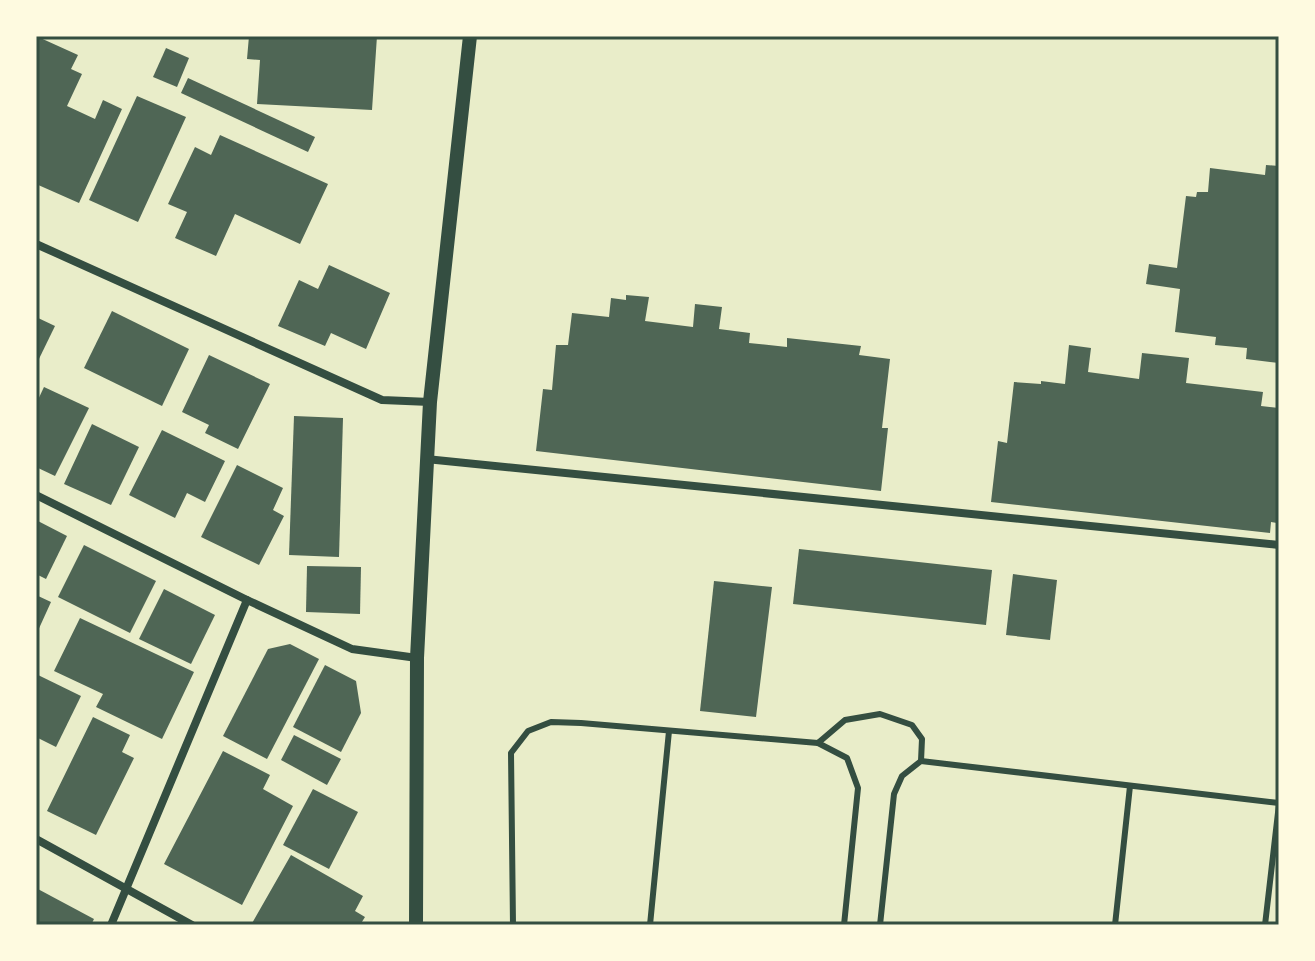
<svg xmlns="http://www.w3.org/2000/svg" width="1315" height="961" viewBox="0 0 1315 961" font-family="'Archivo Narrow',sans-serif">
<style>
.building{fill:#4f6655}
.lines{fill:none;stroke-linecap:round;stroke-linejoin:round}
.service{stroke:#344e41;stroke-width:6}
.minor{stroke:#344e41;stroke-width:8}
.tertiary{stroke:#344e41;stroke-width:14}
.neatline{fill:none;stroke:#344e41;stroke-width:3}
</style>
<rect width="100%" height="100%" fill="#e9edc9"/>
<g class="building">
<path d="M 36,36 L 78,55 L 71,69 L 82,74 L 67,106 L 95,119 L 103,100 L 122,109 L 79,203 L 36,184 Z"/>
<path d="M 249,36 L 377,36 L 372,110 L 257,104 L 260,60 L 247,59 Z"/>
<path d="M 166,48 L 189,58 L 177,87 L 153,77 Z"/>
<path d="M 188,78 L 315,137 L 308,152 L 181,93 Z"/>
<path d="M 137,96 L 186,117 L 138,222 L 89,200 Z"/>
<path d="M 220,135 L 328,184 L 300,244 L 235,214 L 216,256 L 175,238 L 187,212 L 168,204 L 195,147 L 211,155 Z"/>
<path d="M 1266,165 L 1279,166 L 1279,363 L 1246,359 L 1247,348 L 1215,345 L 1216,337 L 1175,332 L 1180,289 L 1146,284 L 1149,264 L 1177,268 L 1186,196 L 1196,197 L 1197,192 L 1208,192 L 1210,168 L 1265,175 Z"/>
<path d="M 329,265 L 390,293 L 366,349 L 331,333 L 325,346 L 278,326 L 299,280 L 318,289 Z"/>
<path d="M 626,295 L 649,297 L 645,321 L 693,327 L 695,304 L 722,307 L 719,329 L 750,333 L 749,343 L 787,347 L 787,338 L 861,346 L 859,355 L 890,359 L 882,428 L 888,428 L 881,491 L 536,451 L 543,389 L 552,390 L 556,345 L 568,345 L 572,313 L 609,317 L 611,298 L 626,300 Z"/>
<path d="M 112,311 L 189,349 L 162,406 L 84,368 Z"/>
<path d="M 36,317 L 55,326 L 36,365 Z"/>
<path d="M 1069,345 L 1091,348 L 1088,372 L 1139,379 L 1142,353 L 1189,358 L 1186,383 L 1263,392 L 1261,406 L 1279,408 L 1279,512 L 1277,523 L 1271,522 L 1270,533 L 991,502 L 998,441 L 1007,443 L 1014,382 L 1041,384 L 1041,381 L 1065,384 Z"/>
<path d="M 209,355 L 270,384 L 238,449 L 205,433 L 209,425 L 182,412 Z"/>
<path d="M 44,387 L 89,408 L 55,476 L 36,467 L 36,404 Z"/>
<path d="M 294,416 L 343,418 L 339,557 L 289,555 Z"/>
<path d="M 92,424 L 139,447 L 111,505 L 64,484 Z"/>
<path d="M 162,430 L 225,461 L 205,502 L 187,493 L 175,518 L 129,495 Z"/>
<path d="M 237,465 L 283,488 L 273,510 L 284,516 L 259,565 L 201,537 Z"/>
<path d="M 36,520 L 67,536 L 46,579 L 36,574 Z"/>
<path d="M 84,545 L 156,581 L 130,633 L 58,597 Z"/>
<path d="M 799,549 L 992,570 L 986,625 L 793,604 Z"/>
<path d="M 307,566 L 361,567 L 360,614 L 306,612 Z"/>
<path d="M 1013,574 L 1057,580 L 1050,640 L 1006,635 Z"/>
<path d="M 714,581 L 772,587 L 756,717 L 700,711 Z"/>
<path d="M 164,589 L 215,615 L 191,664 L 139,639 Z"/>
<path d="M 36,595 L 51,602 L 36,635 Z"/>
<path d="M 80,618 L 194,672 L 162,739 L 96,707 L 103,694 L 54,671 Z"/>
<path d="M 290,644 L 319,659 L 267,759 L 223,736 L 268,649 Z"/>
<path d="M 325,665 L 356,681 L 361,713 L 341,752 L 293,727 Z"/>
<path d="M 36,674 L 81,696 L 56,747 L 36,737 Z"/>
<path d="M 93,717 L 130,735 L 122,752 L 134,758 L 96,835 L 47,811 Z"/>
<path d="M 294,735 L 341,759 L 327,785 L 281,760 Z"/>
<path d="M 223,751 L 270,775 L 263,789 L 293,806 L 242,905 L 164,864 Z"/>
<path d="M 313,789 L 358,812 L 329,869 L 283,845 Z"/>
<path d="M 291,855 L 363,896 L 355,911 L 365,917 L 360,925 L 251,925 Z"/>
<path d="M 36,888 L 94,919 L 91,925 L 36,925 Z"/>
</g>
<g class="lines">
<g class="service">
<path d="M 818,743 L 847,758 L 858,788 L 844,925"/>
<path d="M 921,761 L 1279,803"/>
<path d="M 513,925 L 511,753 L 528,731 L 551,722 L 581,723 L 818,743 L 845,720 L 880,714 L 912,725 L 922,739 L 921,761 L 902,776 L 894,794 L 880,925"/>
<path d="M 650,925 L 669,731"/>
<path d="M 1115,925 L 1130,786"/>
<path d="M 1265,925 L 1279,804"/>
</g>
<g class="minor">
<path d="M 36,244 L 382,400 L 430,402"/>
<path d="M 426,459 L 1279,545"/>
<path d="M 36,495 L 247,600 L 352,649 L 417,658"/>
<path d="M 36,839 L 192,925"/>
<path d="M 111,925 L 247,600"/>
</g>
<path class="tertiary" d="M 416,925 L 417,658 L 430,402 L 470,36"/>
</g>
<rect width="1315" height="961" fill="none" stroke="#fefae0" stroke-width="76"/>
<rect x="38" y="38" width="1239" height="885" class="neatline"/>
</svg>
